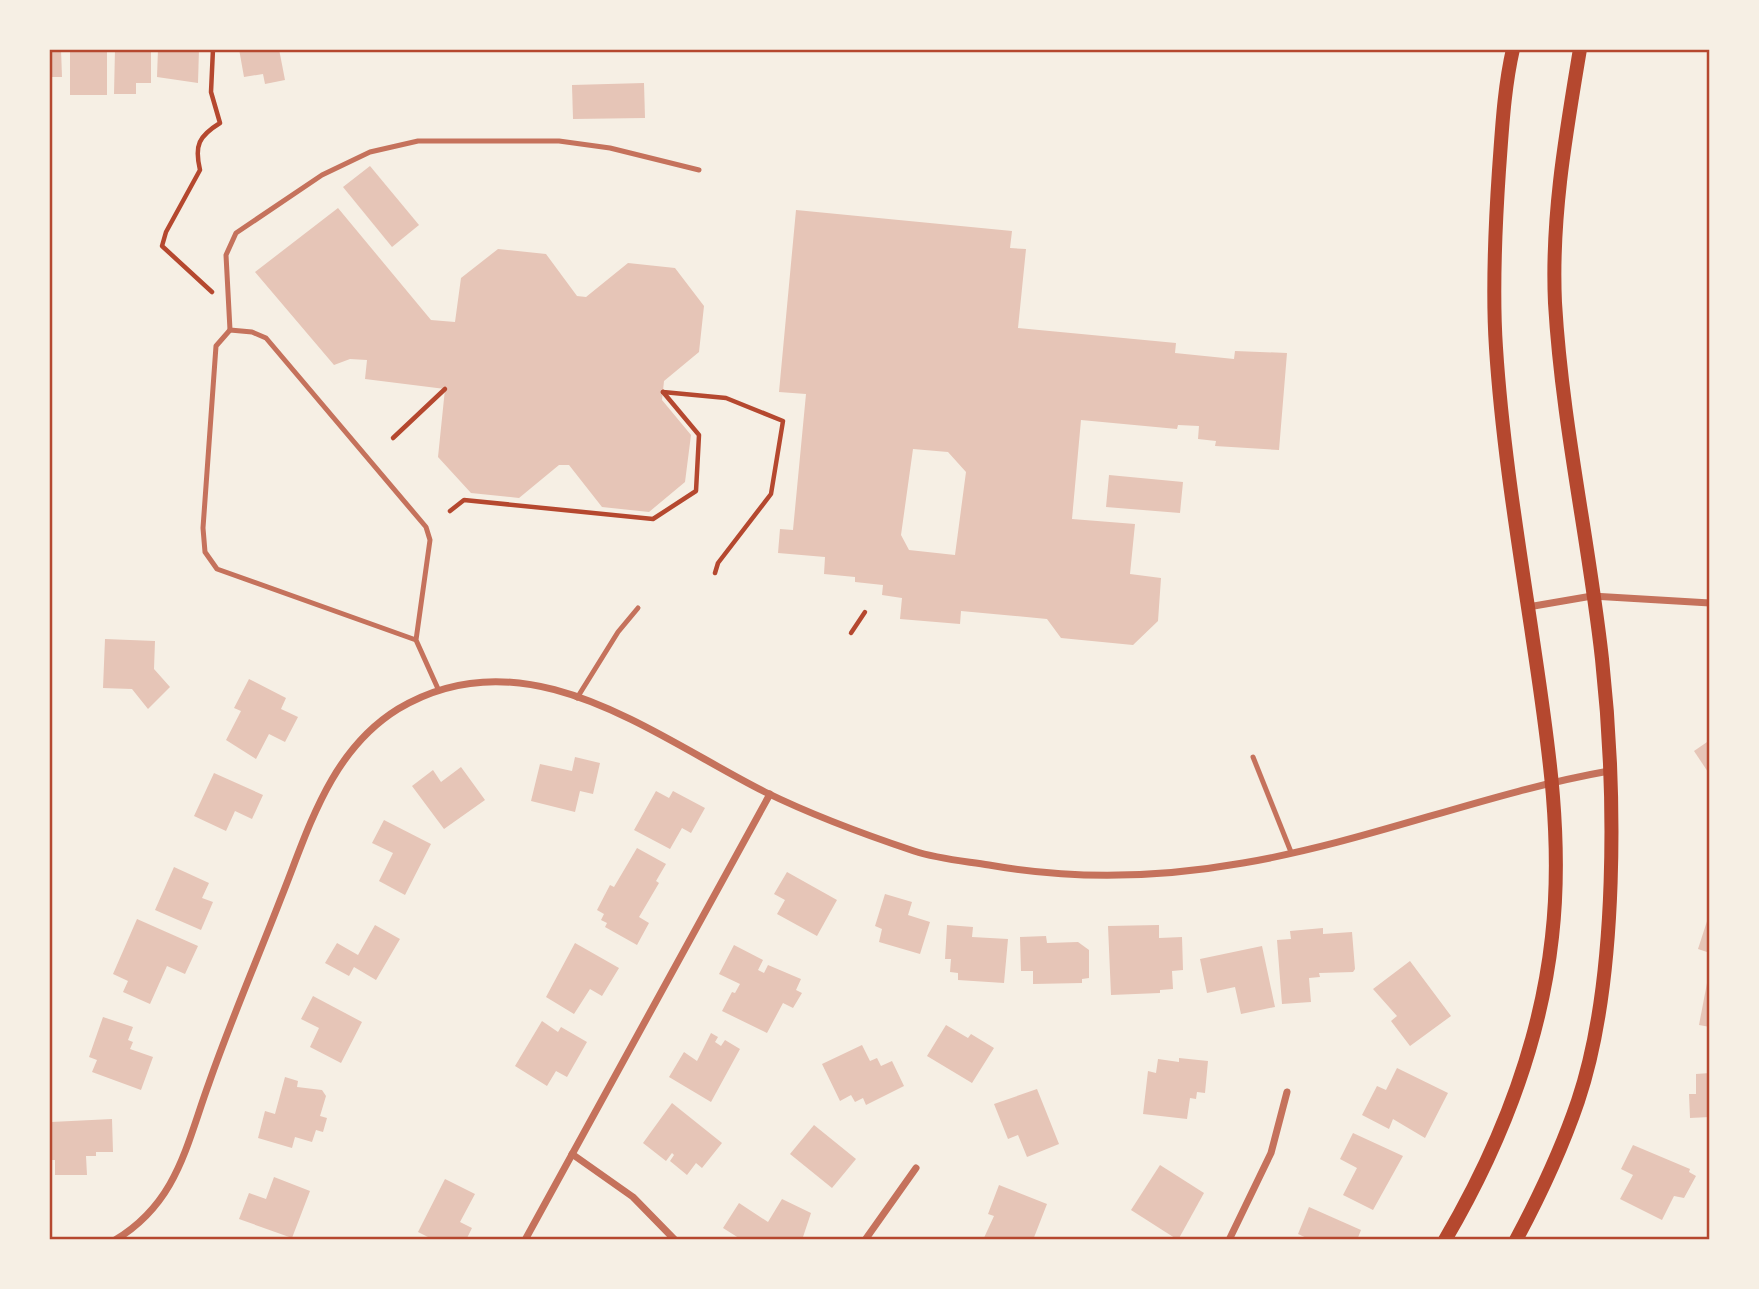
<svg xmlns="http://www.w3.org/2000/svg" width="1759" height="1289" viewBox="0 0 1759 1289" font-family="Georgia,serif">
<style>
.building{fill:#e6c5b7;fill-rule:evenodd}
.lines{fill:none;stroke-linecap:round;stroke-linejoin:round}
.path{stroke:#b5482f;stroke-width:4.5}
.service{stroke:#c5725c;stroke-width:5}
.minor{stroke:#c5725c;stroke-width:7}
.secondary{stroke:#b5482f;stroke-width:14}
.neatline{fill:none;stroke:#b5482f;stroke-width:2.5}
</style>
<rect width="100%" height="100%" fill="#f6efe4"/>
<g class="building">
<path d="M 49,49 L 61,49 L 62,77 L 49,77 Z"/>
<rect x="70" y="49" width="37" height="46"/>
<path d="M 115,49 L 151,49 L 151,83 L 136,83 L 136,94 L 114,94 Z"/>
<path d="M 158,49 L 199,49 L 198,83 L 157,77 Z"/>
<path d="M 239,49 L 279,49 L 285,80 L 265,84 L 263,74 L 244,77 Z"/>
<path d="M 644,83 L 645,118 L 573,119 L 572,85 Z"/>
<path d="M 370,166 L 419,225 L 392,247 L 343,187 Z"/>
<path d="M 338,208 L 431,320 L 455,322 L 461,278 L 498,249 L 546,254 L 577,296 L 586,297 L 628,263 L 675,268 L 704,306 L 699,352 L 664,381 L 662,400 L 691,435 L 685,482 L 649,512 L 602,507 L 569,465 L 559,465 L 519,498 L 471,493 L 438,457 L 445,389 L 365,379 L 367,360 L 350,359 L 334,365 L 255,272 Z"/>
<path d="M 796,210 L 1012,231 L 1010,248 L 1026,249 L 1018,328 L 1176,343 L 1175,353 L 1234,359 L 1235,351 L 1287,353 L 1279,450 L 1215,446 L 1216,441 L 1198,439 L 1199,426 L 1178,425 L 1177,429 L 1081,420 L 1072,519 L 1135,524 L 1130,574 L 1161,578 L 1158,621 L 1133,645 L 1061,638 L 1047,619 L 961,611 L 960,624 L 900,619 L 902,598 L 882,595 L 883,585 L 855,582 L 855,577 L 824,574 L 825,557 L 778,553 L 780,529 L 793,530 L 806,394 L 779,392 ZM 913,449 L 948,452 L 966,472 L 955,555 L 909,550 L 901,535 Z"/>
<path d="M 1109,475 L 1183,482 L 1180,513 L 1106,507 Z"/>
<path d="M 105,639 L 155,641 L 154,669 L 170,687 L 148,709 L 132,689 L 103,688 Z"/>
<path d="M 249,679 L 286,698 L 281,709 L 298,717 L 285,742 L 269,734 L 256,759 L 226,740 L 241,711 L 234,708 Z"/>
<path d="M 1710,740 L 1710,775 L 1694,751 Z"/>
<path d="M 575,757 L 600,763 L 593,794 L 580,791 L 575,812 L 531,801 L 540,764 L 572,771 Z"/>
<path d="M 461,767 L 485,800 L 444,829 L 412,786 L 433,770 L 441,782 Z"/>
<path d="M 214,773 L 263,795 L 252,819 L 235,811 L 226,831 L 194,816 Z"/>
<path d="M 656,791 L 669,798 L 673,791 L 705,808 L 691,833 L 682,828 L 670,849 L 634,830 Z"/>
<path d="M 384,820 L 431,844 L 405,895 L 379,881 L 393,853 L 372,843 Z"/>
<path d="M 637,848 L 666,864 L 656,881 L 659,883 L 639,917 L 649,923 L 637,945 L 605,927 L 607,923 L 601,920 L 604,914 L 597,910 L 610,885 L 614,887 Z"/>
<path d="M 174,867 L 209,883 L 202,898 L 213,902 L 201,930 L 155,910 Z"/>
<path d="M 787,872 L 837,900 L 817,936 L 777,914 L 785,900 L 774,894 Z"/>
<path d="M 885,894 L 912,902 L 908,915 L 930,922 L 920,954 L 879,942 L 882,929 L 875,926 Z"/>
<path d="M 1709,915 L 1710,915 L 1710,953 L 1698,949 Z"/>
<path d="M 137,919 L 198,946 L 185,974 L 167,966 L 150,1004 L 123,992 L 128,981 L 113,974 Z"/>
<path d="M 375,925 L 400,939 L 376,980 L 354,967 L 349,976 L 325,963 L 337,943 L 358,955 Z"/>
<path d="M 947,925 L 973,927 L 972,937 L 1008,939 L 1004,983 L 958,980 L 958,973 L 950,972 L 951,959 L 945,959 Z"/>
<path d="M 1159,925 L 1159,938 L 1182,937 L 1183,970 L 1172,971 L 1173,989 L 1160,990 L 1160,993 L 1111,995 L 1108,926 Z"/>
<path d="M 1323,928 L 1323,934 L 1352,932 L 1355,969 L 1353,972 L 1319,973 L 1320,977 L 1309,978 L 1311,1002 L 1282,1004 L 1277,940 L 1291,939 L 1290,931 Z"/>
<path d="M 1046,936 L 1047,943 L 1078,942 L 1089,950 L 1089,978 L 1082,979 L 1082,983 L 1033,984 L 1033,971 L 1021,971 L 1020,937 Z"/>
<path d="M 575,943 L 619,968 L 602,996 L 590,989 L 574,1014 L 546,997 Z"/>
<path d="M 734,945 L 763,960 L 758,970 L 764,973 L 768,965 L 801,979 L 796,990 L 802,993 L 793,1008 L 783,1003 L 767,1033 L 722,1011 L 732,992 L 735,993 L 740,984 L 719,974 Z"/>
<path d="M 1262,946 L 1275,1007 L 1241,1014 L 1235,987 L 1207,993 L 1200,959 Z"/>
<path d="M 1410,961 L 1451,1016 L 1410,1046 L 1391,1021 L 1397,1016 L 1373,989 Z"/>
<path d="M 1707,983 L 1710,984 L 1710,1027 L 1699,1025 Z"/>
<path d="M 313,996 L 362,1022 L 341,1063 L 310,1047 L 319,1028 L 301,1019 Z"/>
<path d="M 103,1017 L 133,1027 L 128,1040 L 133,1042 L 130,1049 L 153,1057 L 141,1090 L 92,1072 L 97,1060 L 89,1057 Z"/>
<path d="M 542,1021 L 558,1032 L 561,1027 L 587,1042 L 567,1077 L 556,1071 L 547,1086 L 515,1066 Z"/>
<path d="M 946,1025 L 968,1038 L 971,1034 L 994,1048 L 972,1083 L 927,1056 Z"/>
<path d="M 711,1033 L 718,1037 L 715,1042 L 721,1046 L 725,1040 L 740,1049 L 711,1102 L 669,1077 L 684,1052 L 697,1061 Z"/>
<path d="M 862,1045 L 870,1061 L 877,1058 L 881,1066 L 892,1061 L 904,1086 L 866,1105 L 863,1098 L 855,1102 L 851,1095 L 840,1101 L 822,1064 Z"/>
<path d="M 1179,1058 L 1208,1061 L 1205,1093 L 1197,1092 L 1196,1099 L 1190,1098 L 1187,1119 L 1143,1114 L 1148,1071 L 1156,1073 L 1158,1059 L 1179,1062 Z"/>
<path d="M 1397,1068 L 1448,1093 L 1425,1138 L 1393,1119 L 1389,1129 L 1362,1115 L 1377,1086 L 1386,1090 Z"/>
<path d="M 1710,1073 L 1710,1117 L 1690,1118 L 1689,1094 L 1696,1094 L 1696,1074 Z"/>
<path d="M 285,1077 L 298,1081 L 297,1087 L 322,1090 L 326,1096 L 320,1116 L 327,1118 L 323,1132 L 316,1130 L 312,1142 L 295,1137 L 292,1148 L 258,1138 L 265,1111 L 275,1114 Z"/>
<path d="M 1037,1089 L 1059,1144 L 1027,1157 L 1018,1135 L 1008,1139 L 994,1104 Z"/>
<path d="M 672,1103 L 722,1143 L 702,1168 L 696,1163 L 687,1175 L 670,1161 L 674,1155 L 672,1153 L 666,1161 L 643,1143 Z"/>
<path d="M 112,1119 L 113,1152 L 96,1152 L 96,1156 L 86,1156 L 87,1175 L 55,1175 L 55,1160 L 52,1160 L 52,1150 L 49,1150 L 51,1122 Z"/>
<path d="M 814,1125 L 856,1159 L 832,1188 L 790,1154 Z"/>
<path d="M 1353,1133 L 1403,1156 L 1373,1210 L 1343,1195 L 1357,1168 L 1340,1159 Z"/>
<path d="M 1633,1145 L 1690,1169 L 1689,1172 L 1696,1176 L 1684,1198 L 1674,1196 L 1662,1220 L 1620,1199 L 1633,1175 L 1621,1169 Z"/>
<path d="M 1160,1165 L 1204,1193 L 1178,1240 L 1131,1210 Z"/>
<path d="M 274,1177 L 310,1191 L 292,1238 L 239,1219 L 249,1193 L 266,1199 Z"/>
<path d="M 445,1179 L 475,1194 L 460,1222 L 472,1228 L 466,1240 L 434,1240 L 418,1232 Z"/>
<path d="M 999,1185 L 1047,1204 L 1033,1240 L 983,1240 L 994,1216 L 988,1214 Z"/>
<path d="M 782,1199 L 811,1213 L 802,1240 L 742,1240 L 723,1228 L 739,1203 L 768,1222 Z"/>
<path d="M 1309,1207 L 1361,1230 L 1357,1240 L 1311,1240 L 1298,1234 Z"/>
</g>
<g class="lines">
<g class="path">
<path d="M 212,292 L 162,246 L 166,232 L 200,170 C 194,145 199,136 220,123 L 211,92 L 213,49"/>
<path d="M 663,392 L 726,398 L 783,421 L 771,494 L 718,563 L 715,573"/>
<path d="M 393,438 L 445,389"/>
<path d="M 450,511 L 464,500 L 653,519 L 696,491 L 699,435 L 663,392"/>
<path d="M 851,633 L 865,612"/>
</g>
<g class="service">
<path d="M 230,330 L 226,255 L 236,233 L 322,175 L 370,152 L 418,141 L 559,141 L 610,148 L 699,170"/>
<path d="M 416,640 L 217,569 L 205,552 L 203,528 L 216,346 L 230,330 L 252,332 L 266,338 L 426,527 L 430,540 L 416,640 L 439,691"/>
<path d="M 577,698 L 618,632 L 638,608"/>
<path d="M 1253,757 L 1291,852"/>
</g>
<g class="minor">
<path d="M 1528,607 L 1592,596 L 1710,603"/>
<path d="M 572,1154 L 633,1197 L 675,1240"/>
<path d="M 115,1240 C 177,1203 186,1146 209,1083 C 231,1020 257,960 281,898 C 309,828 330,751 398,709 C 526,632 652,735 765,792 C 810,814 866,835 914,851 C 938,859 964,861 989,865 C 1073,880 1158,878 1243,863 C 1367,842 1485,793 1609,771"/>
<path d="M 525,1240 L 770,794"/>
<path d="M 865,1240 L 916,1168"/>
<path d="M 1229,1240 L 1271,1153 L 1287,1092"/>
</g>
<g class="secondary">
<path d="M 1445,1240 C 1500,1146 1540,1046 1552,937 C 1564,832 1546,730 1531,627 C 1517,534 1502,441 1496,348 C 1492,289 1495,229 1499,170 C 1502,130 1504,88 1513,49"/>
<path d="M 1516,1240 C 1539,1197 1562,1148 1578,1101 C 1619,979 1616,787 1602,659 C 1589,541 1562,423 1555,303 C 1551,217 1566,133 1580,49"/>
</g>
</g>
<rect width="1759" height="1289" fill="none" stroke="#f6efe4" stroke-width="102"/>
<rect x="51" y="51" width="1657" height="1187" class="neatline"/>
</svg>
